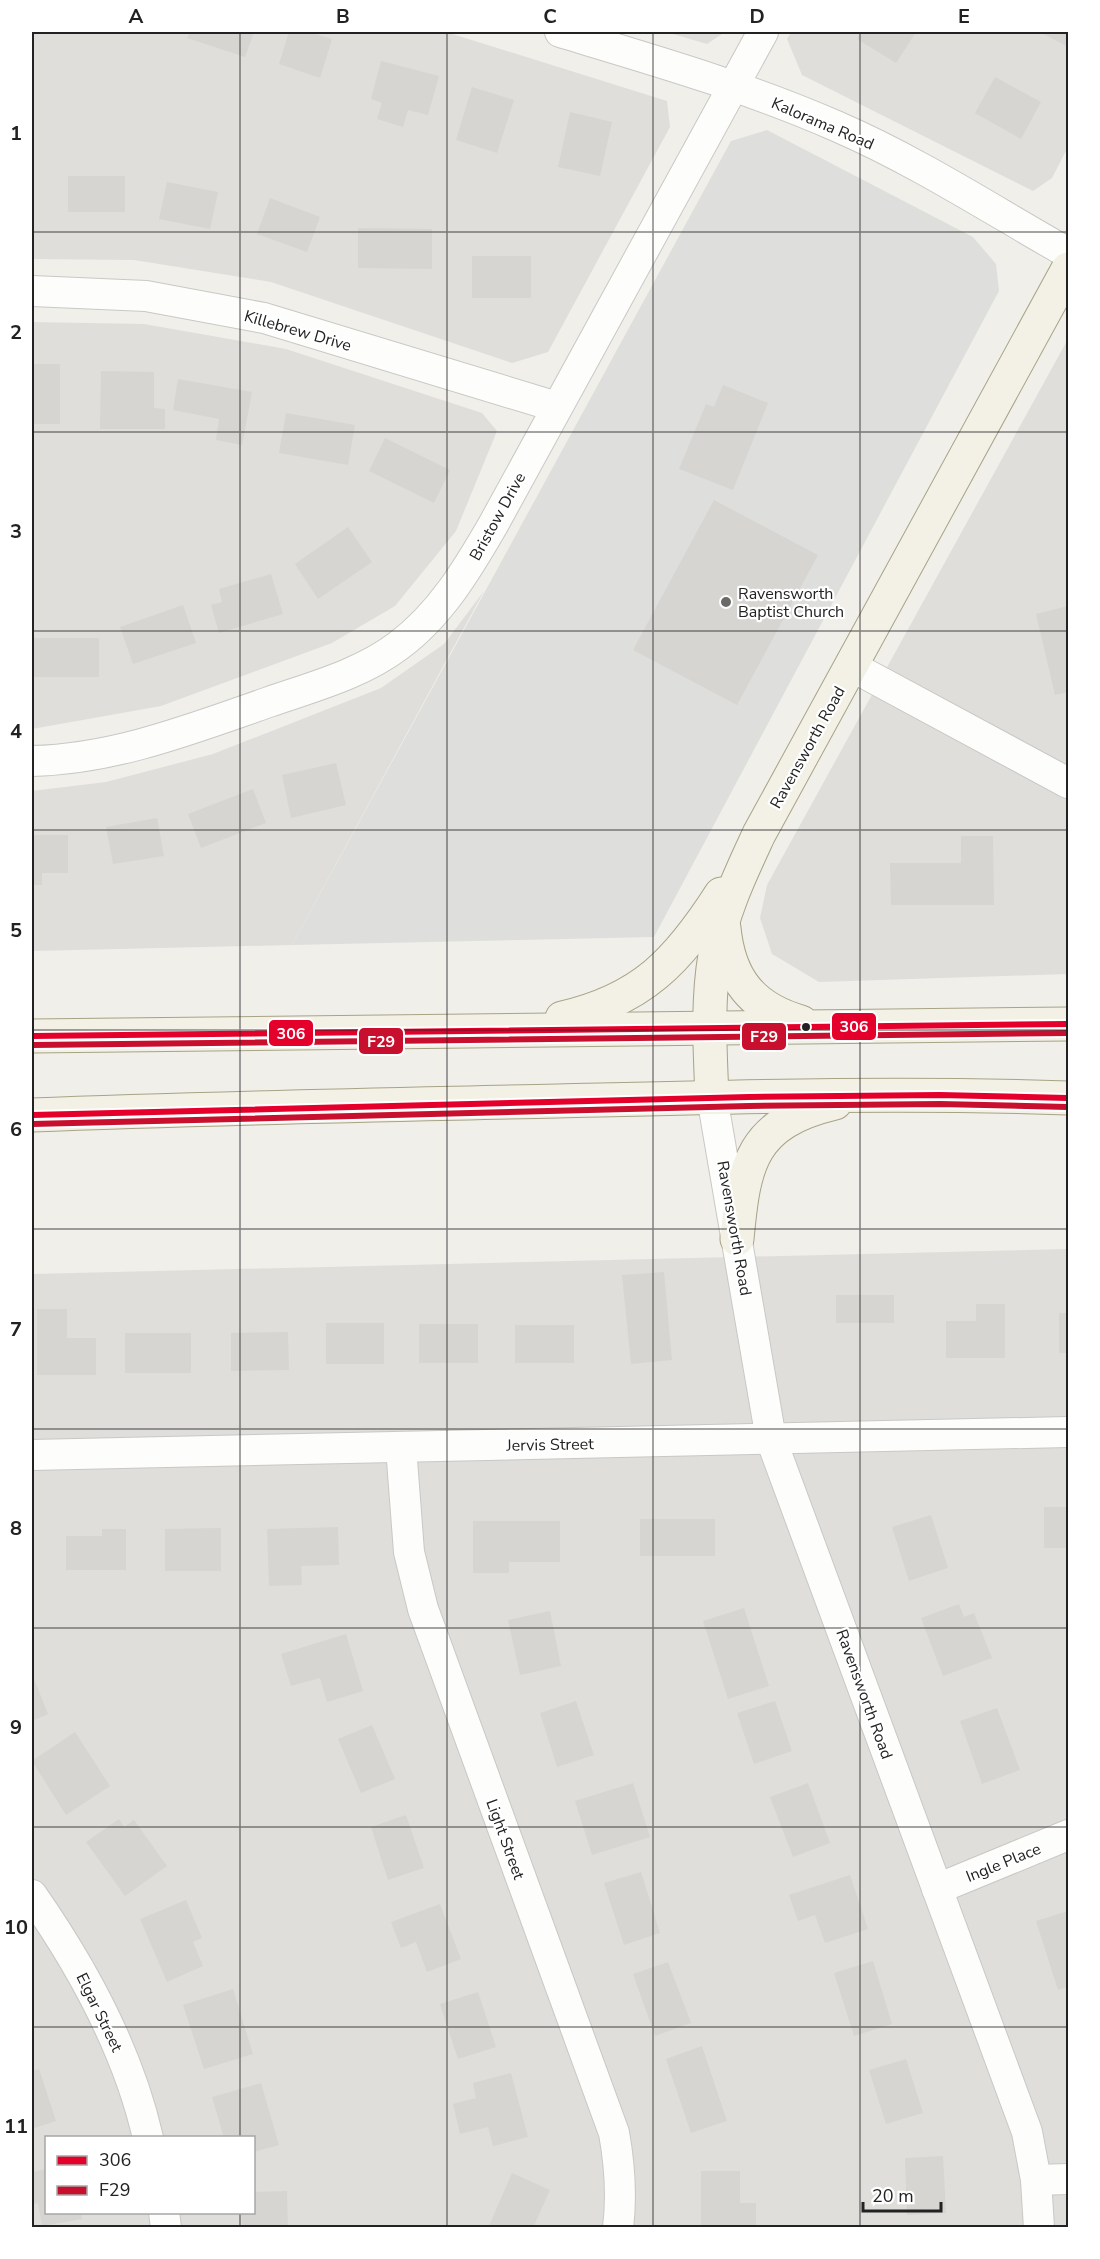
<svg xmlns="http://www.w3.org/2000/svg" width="1100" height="2259" viewBox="0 0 1100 2259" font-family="'Nunito Sans',sans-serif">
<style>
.residential{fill:#dfdedb;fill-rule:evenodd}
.religious{fill:#dededc}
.building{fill:#d7d5d1}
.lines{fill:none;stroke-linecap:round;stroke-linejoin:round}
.minor-casing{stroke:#c9c8c6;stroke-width:32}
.major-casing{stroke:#a7a386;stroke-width:35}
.minor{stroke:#fdfdfc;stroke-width:30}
.major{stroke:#f3f0e6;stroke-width:33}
.bus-1-casing{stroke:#fff;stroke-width:10}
.bus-2-casing{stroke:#fff;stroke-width:10}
.bus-1{stroke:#e4002b;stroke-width:6}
.bus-2{stroke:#c8102e;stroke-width:6}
.grid{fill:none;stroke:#222;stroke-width:1.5;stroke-opacity:0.55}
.poi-dot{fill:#6a6a68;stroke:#fff;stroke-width:2}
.bus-dot{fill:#222;stroke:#fff;stroke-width:2}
.labels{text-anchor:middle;stroke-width:4.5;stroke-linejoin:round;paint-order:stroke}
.street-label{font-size:16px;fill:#222;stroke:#fff}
.poi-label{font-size:16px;fill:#222;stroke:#fff;text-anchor:start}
.line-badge{stroke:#fff;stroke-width:2}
.badge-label{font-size:16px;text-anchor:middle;font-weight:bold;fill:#fff}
.neatline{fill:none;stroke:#222;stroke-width:2}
.grid-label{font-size:20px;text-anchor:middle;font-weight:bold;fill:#222}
</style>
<rect width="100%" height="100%" fill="#f0efea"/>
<g class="residential">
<path d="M 32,32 L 446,32 L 667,101 L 670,127 L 548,352 L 512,363 L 271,282 L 134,260 L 32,259 Z"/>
<path d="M 666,32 L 725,32 L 707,44 Z"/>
<path d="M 791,32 L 1068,32 L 1068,147 L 1052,178 L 1033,191 L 802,75 L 787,39 Z"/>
<path d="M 32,322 L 144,324 L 286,349 L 482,413 L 497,431 L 456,531 L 395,606 L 332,643 L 161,706 L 32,729 Z"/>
<path d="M 1068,339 L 1068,974 L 819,982 L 772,954 L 760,918 L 767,885 Z"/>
<path d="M 484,591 L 292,945 L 32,951 L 32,791 L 106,782 L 213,754 L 381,688 L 444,644 Z"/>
<path d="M 1068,1249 L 1068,2227 L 32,2227 L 32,1274 ZM 46,2138 L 254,2138 L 254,2212 L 46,2212 Z"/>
</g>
<path class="religious" d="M 767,130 L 973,237 L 996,264 L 999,291 L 654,937 L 292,945 L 731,141 Z"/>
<g class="building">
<path d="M 190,32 L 254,32 L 245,57 L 187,38 Z"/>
<path d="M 289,32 L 309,32 L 332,39 L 320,78 L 279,64 Z"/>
<path d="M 861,32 L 916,32 L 896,63 L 857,39 Z"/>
<path d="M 1040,32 L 1068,32 L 1068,47 Z"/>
<path d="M 381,61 L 439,76 L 428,115 L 408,110 L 403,127 L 377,119 L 382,103 L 371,99 Z"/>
<path d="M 995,77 L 1041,102 L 1021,139 L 975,113 Z"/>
<path d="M 472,87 L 514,100 L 497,153 L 456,140 Z"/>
<path d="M 570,112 L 612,122 L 600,176 L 558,167 Z"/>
<rect x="68" y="176" width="57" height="36"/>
<path d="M 167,182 L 218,192 L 210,229 L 159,219 Z"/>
<path d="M 270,198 L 320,217 L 307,252 L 257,234 Z"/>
<path d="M 358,228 L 432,229 L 432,269 L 358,268 Z"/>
<rect x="472" y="256" width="59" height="42"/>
<rect x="32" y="364" width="28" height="60"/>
<path d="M 101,371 L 154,372 L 154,408 L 165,409 L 165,429 L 100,429 Z"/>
<path d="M 178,379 L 252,392 L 242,445 L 216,440 L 219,419 L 173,410 Z"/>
<path d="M 723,385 L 768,403 L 733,490 L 679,469 L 706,404 L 714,407 Z"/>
<path d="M 286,413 L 355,425 L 348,465 L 279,453 Z"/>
<path d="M 385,438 L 450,470 L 434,503 L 369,471 Z"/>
<path d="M 714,500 L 818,555 L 737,705 L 633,650 Z"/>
<path d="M 348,527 L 372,562 L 318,599 L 295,564 Z"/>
<path d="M 271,574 L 283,614 L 219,633 L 211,605 L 222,602 L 219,589 Z"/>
<path d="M 183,605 L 196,643 L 133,664 L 120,627 Z"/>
<path d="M 1068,606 L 1068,692 L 1055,695 L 1036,614 Z"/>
<rect x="33" y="638" width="66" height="39"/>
<path d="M 336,763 L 346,805 L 291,818 L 282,775 Z"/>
<path d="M 253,789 L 266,823 L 201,848 L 188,814 Z"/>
<path d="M 157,818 L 164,856 L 113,864 L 106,827 Z"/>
<path d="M 32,835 L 68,835 L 68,873 L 42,873 L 42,885 L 32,885 Z"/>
<path d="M 961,836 L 993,836 L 994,905 L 891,905 L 890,863 L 961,863 Z"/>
<path d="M 664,1272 L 672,1360 L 631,1364 L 622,1275 Z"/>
<rect x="836" y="1295" width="58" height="28"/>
<path d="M 976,1304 L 1005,1304 L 1005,1358 L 946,1358 L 946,1321 L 976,1321 Z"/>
<path d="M 37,1309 L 67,1309 L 67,1338 L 96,1338 L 96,1375 L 37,1375 Z"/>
<rect x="1059" y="1313" width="9" height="40"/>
<rect x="326" y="1323" width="58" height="41"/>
<rect x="419" y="1324" width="59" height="39"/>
<rect x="515" y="1325" width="59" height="38"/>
<path d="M 288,1332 L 289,1370 L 231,1371 L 231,1333 Z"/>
<rect x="125" y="1333" width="66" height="40"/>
<rect x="1044" y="1507" width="24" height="41"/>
<path d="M 931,1515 L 948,1568 L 909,1581 L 892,1527 Z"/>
<rect x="640" y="1519" width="75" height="37"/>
<path d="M 473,1521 L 560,1521 L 560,1562 L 509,1562 L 509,1573 L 473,1573 Z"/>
<path d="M 338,1527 L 339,1565 L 301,1566 L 302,1585 L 269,1586 L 267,1529 Z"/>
<path d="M 221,1528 L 221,1571 L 165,1571 L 165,1529 Z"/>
<path d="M 102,1529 L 126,1529 L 126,1570 L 66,1570 L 66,1536 L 102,1536 Z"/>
<path d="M 959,1604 L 964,1617 L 974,1613 L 992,1658 L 943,1676 L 921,1618 Z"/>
<path d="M 744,1608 L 769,1686 L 728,1699 L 703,1621 Z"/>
<path d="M 550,1611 L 561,1666 L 520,1675 L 508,1620 Z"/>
<path d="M 346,1634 L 363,1691 L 327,1702 L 320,1678 L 291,1686 L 281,1654 Z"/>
<path d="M 32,1674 L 48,1714 L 32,1721 Z"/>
<path d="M 576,1701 L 594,1755 L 557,1767 L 540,1713 Z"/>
<path d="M 775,1701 L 792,1751 L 754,1764 L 737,1713 Z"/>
<path d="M 997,1708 L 1020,1770 L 982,1784 L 960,1721 Z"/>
<path d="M 372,1725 L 395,1779 L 361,1793 L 338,1739 Z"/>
<path d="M 75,1732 L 110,1786 L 66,1815 L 32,1761 Z"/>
<path d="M 633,1783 L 650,1837 L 592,1855 L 575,1801 Z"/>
<path d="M 808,1783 L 830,1843 L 793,1857 L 770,1797 Z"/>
<path d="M 406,1815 L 424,1868 L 388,1880 L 371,1827 Z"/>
<path d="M 119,1819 L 124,1827 L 134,1820 L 167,1866 L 125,1896 L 86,1842 Z"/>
<path d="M 641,1872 L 660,1933 L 624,1945 L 604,1883 Z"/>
<path d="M 850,1875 L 868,1929 L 825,1943 L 815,1915 L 798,1921 L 789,1895 Z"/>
<path d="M 186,1900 L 202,1938 L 193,1942 L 203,1966 L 167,1982 L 140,1919 Z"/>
<path d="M 440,1904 L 461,1959 L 427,1972 L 416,1942 L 401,1948 L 391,1922 Z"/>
<path d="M 1068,1911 L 1068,1987 L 1058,1990 L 1036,1921 Z"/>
<path d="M 873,1961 L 892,2024 L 854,2036 L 834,1973 Z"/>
<path d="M 668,1962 L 691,2023 L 655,2036 L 633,1974 Z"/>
<path d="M 233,1989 L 253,2054 L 204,2069 L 183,2005 Z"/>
<path d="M 478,1992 L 496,2047 L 458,2059 L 440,2004 Z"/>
<path d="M 702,2046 L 727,2121 L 691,2133 L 666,2059 Z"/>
<path d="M 906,2059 L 923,2113 L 886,2124 L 869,2070 Z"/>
<path d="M 39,2069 L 56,2121 L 32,2129 L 32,2071 Z"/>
<path d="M 511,2073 L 528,2137 L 493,2146 L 488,2127 L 460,2134 L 453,2104 L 476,2098 L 473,2083 Z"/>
<path d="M 261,2083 L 279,2145 L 254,2152 L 254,2138 L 224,2138 L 212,2097 Z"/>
<path d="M 943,2156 L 946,2213 L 907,2215 L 905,2158 Z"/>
<path d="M 46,2169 L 46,2212 L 80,2212 L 82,2219 L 42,2226 L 38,2203 L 32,2205 L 32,2172 Z"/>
<path d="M 701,2171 L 740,2171 L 740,2203 L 756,2203 L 756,2228 L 701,2228 Z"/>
<path d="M 512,2173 L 550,2190 L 533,2228 L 488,2228 Z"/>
<path d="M 287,2191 L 288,2228 L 242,2228 L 241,2212 L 254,2212 L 254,2192 Z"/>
</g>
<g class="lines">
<defs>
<g id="minor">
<path d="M 560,32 C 653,60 747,87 836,126 C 917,161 992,210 1068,253"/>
<path d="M 32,291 L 146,296 L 264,318 L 557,407"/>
<path d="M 851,666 L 1068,783"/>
<path d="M 32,761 C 115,759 191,729 269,702 C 312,687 361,674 398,646 C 440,615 467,570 493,525 L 763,32"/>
<path d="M 712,1097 L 771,1439 L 1027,2132 L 1036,2180 L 1039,2228"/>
<path d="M 401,1447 L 409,1552 L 423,1609 L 614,2133 C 620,2166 622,2195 618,2228"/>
<path d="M 32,1455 L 1068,1432"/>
<path d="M 937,1889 L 1068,1835"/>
<path d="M 32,1895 C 83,1968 128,2050 148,2138"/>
<path d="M 1036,2180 L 1068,2179"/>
<path d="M 164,2212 L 166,2228"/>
</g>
<g id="major">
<path d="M 724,928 C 729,979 752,1008 801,1022"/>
<path d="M 562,1018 C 642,1000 678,961 721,894"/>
<path d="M 32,1036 L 1068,1024"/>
<path d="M 712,1097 C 710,1049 707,1002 715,955 C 722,912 741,873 759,834 L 1068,269"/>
<path d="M 32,1115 C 207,1108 382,1105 558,1101 C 728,1097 898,1092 1068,1098"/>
<path d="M 737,1239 C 744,1163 751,1123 835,1103"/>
</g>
</defs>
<use href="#minor" class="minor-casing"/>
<use href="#major" class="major-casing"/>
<use href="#minor" class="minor"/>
<use href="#major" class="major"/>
<defs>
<g id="bus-1">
<path d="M 32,1036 L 1068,1024"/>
<path d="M 32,1115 L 749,1097 L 940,1095 L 1068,1098"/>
</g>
<g id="bus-2">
<path d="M 32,1045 L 1068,1033"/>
<path d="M 32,1124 L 749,1106 L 940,1104 L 1068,1107"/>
</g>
</defs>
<use href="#bus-1" class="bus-1-casing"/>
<use href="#bus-2" class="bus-2-casing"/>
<use href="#bus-1" class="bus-1"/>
<use href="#bus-2" class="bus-2"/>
</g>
<path class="grid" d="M 240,32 L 240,2138M 447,32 L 447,2228M 653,32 L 653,2228M 860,32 L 860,2228M 32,232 L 1068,232M 32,432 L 1068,432M 32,631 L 1068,631M 32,830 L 1068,830M 32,1030 L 1068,1030M 32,1229 L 1068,1229M 32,1429 L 1068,1429M 32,1628 L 1068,1628M 32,1827 L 1068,1827M 32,2027 L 1068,2027M 240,2212 L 240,2228"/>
<circle class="poi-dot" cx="726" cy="602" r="6"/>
<circle class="bus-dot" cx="806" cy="1027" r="5"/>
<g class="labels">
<g class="street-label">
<text transform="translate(823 123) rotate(23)" y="6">Kalorama Road</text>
<text transform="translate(298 330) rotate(16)" y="6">Killebrew Drive</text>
<text transform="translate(497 516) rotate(-61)" y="6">Bristow Drive</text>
<text transform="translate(807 747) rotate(-61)" y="6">Ravensworth Road</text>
<text transform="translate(735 1228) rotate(80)" y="6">Ravensworth Road</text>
<text transform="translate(550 1444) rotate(-1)" y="6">Jervis Street</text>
<text transform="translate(865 1694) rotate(70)" y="6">Ravensworth Road</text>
<text transform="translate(506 1839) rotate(70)" y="6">Light Street</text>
<text transform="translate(1003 1862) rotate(-22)" y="6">Ingle Place</text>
<text transform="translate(100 2012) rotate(64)" y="6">Elgar Street</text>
</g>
<g class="poi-label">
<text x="738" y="599">Ravensworth<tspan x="738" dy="18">Baptist Church</tspan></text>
</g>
</g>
<g class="line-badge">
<rect x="831" y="1012" width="46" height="29" rx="6" fill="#e4002b"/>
<rect x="268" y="1019" width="46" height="28" rx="6" fill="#e4002b"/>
<rect x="741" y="1022" width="46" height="29" rx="6" fill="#c8102e"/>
<rect x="358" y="1027" width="46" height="28" rx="6" fill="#c8102e"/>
</g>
<g class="badge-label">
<text x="854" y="1032">306</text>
<text x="291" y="1039">306</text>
<text x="764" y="1042">F29</text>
<text x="381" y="1047">F29</text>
</g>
<rect width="1100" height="2259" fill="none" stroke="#ffffff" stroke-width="66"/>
<rect x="45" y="2136" width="210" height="78" fill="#ffffff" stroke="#a7a7a7" stroke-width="1.5"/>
<rect x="57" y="2156" width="30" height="9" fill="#e4002b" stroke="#a7a7a7" stroke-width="1.5"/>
<text x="99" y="2166" font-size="18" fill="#222222">306</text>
<rect x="57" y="2186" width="30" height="9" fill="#c8102e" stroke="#a7a7a7" stroke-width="1.5"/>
<text x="99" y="2196" font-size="18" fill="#222222">F29</text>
<path d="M863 2202v9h78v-9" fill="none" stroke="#222222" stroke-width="3"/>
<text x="872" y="2202" font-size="18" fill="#222222" stroke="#ffffff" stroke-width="4.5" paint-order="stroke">20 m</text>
<rect x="33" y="33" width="1034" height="2193" class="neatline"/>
<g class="grid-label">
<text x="136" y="23">A</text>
<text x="343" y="23">B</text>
<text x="550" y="23">C</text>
<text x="757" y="23">D</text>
<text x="964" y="23">E</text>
<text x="16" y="140">1</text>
<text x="16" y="339">2</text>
<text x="16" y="538">3</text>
<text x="16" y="738">4</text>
<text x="16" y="937">5</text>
<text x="16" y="1136">6</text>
<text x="16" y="1336">7</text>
<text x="16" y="1535">8</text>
<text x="16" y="1734">9</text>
<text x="16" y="1934">10</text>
<text x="16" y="2133">11</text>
</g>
</svg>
